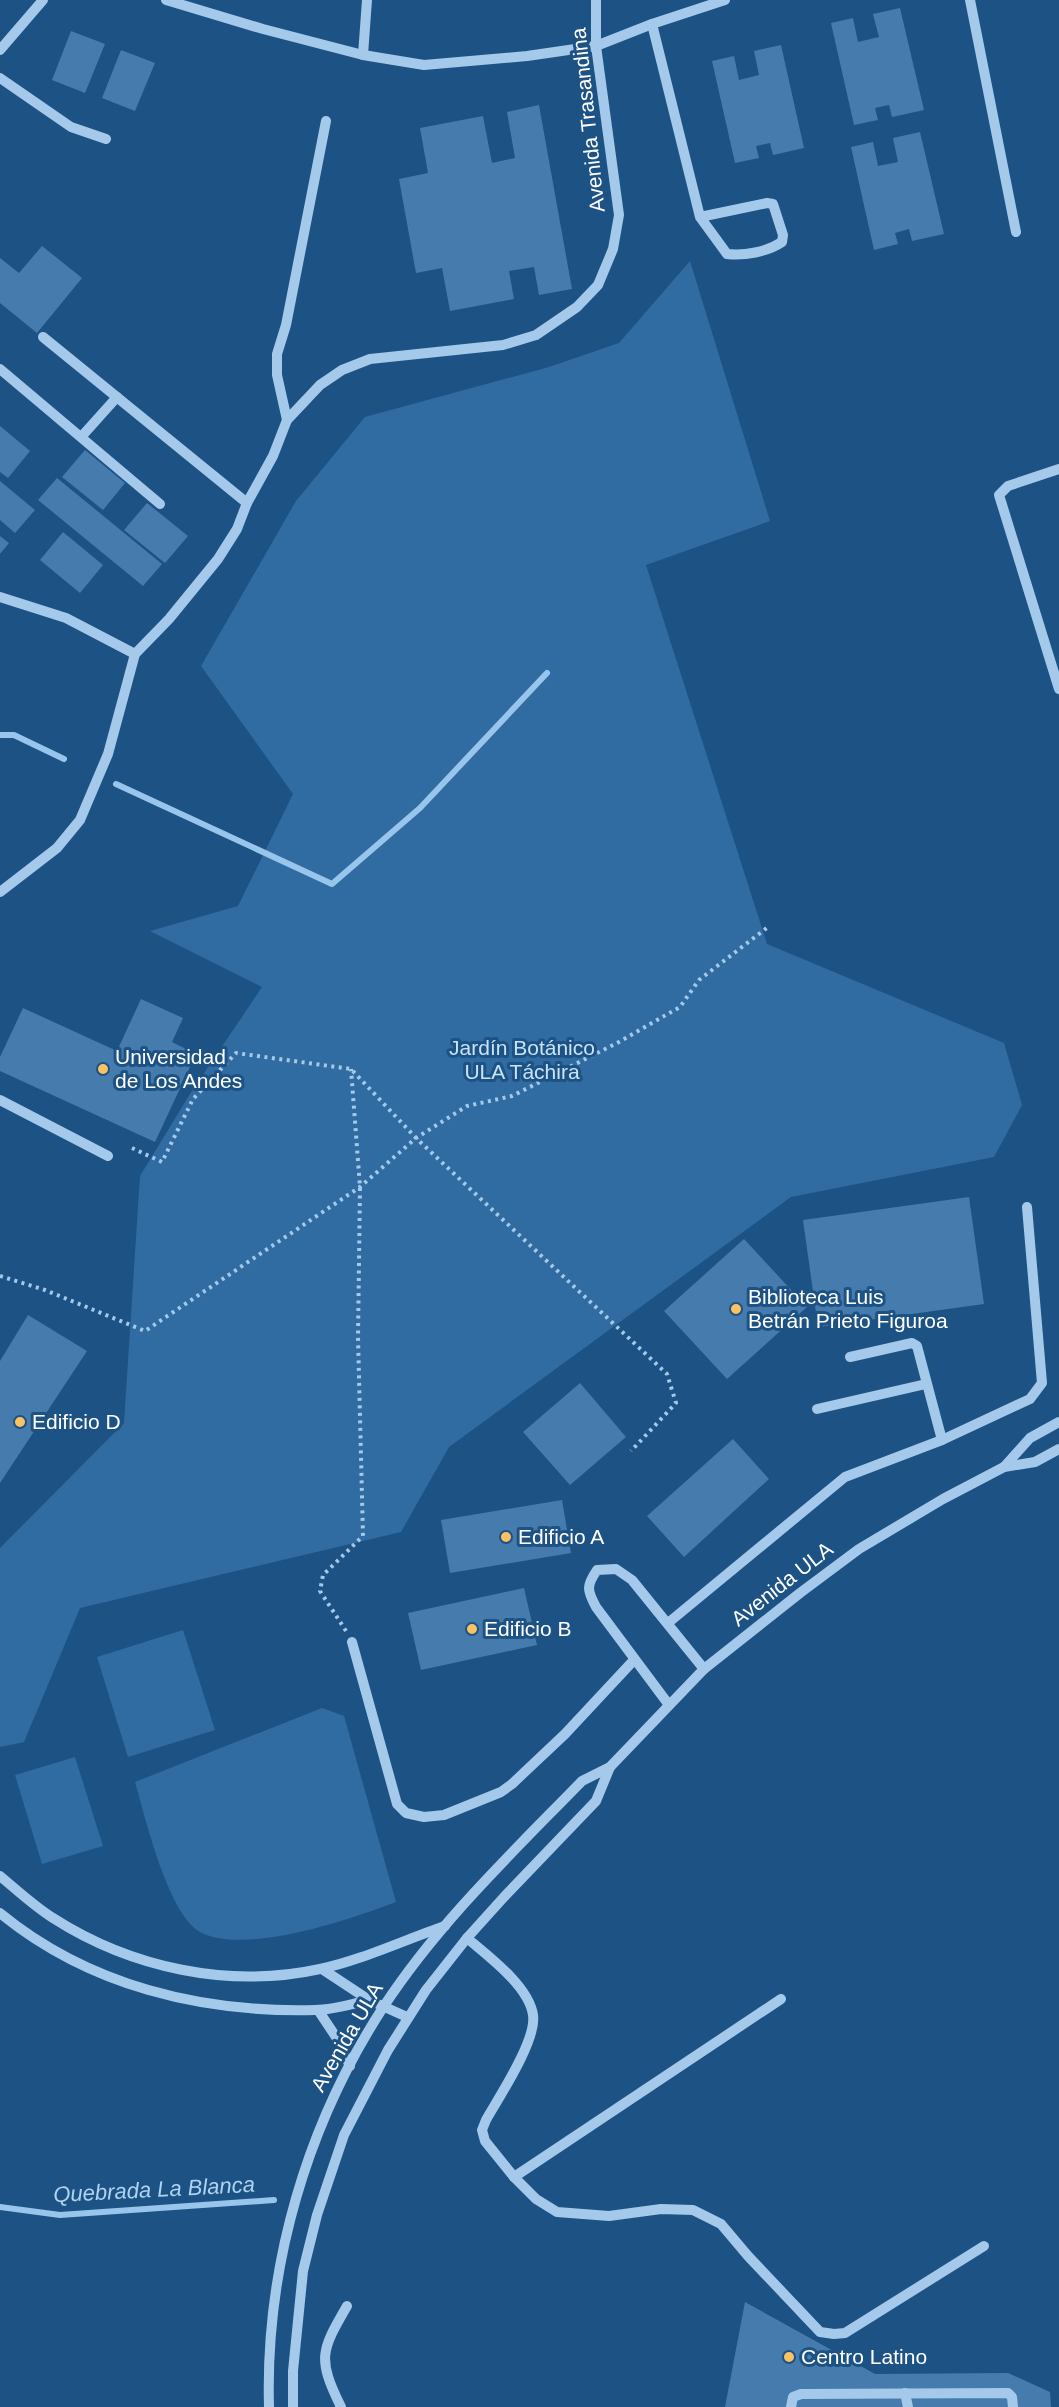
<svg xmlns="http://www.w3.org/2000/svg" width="1059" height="2407" viewBox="0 0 1059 2407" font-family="Arial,sans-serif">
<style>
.green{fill:#306ca2}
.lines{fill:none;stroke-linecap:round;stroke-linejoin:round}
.stream{stroke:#97c5ec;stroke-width:6}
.building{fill:#457cad}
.path{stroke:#a4c9ea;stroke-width:4;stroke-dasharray:3 4.5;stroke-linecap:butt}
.minor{stroke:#a4c9ea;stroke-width:10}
.poi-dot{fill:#fac262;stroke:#1d5284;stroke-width:2}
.labels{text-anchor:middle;stroke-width:6;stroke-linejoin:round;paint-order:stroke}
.street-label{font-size:21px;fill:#fff;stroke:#1d5284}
.park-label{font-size:21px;fill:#c8e2f8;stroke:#1d5284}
.poi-label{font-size:21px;fill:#fff;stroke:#1d5284;text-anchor:start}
.water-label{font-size:22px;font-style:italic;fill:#afd3f2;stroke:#1d5284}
</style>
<rect width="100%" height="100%" fill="#1d5284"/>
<g class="green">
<path d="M 690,261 L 770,521 L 646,565 L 767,944 L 1004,1043 L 1022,1105 L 994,1157 L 791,1197 L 449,1447 L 401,1532 L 80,1608 L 24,1742 L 0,1747 L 0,1548 L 124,1423 L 140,1176 L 190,1094 L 262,987 L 150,931 L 238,906 L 293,794 L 201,666 L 296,501 L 365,417 L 549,367 L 619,343 Z"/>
<path d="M 183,1630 L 215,1730 L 128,1757 L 97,1657 Z"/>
<path d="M 322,1708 L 344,1716 L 396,1902 C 352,1919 244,1956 200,1932 C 168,1914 145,1817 135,1782 Z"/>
<path d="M 75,1757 L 103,1846 L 42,1864 L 15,1775 Z"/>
</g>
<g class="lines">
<g class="stream">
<path d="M 0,735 L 14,735 L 64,759"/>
<path d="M 116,784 L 332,884 L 420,808 L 547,673"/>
<path d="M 0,2207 L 60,2215 L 274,2200"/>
</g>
</g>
<g class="building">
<path d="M 900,8 L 924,110 L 892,117 L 889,105 L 875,108 L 878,120 L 854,125 L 831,23 L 853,18 L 858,42 L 879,37 L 873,14 Z"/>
<path d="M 71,31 L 105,44 L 85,93 L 52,80 Z"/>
<path d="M 781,45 L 804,148 L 773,155 L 770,143 L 756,146 L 759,158 L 735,163 L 712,61 L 734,56 L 739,80 L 759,75 L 754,51 Z"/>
<path d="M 121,50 L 155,63 L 135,111 L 102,98 Z"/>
<path d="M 539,105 L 572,289 L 539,295 L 534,267 L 509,271 L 514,299 L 450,311 L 442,268 L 416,273 L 399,179 L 428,173 L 420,128 L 483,116 L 492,163 L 515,158 L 507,112 Z"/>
<path d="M 920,132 L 944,234 L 912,241 L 909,229 L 895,233 L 898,244 L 874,250 L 851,147 L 873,142 L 878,166 L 898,162 L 893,138 Z"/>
<path d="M 42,246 L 82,278 L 37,333 L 0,303 L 0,258 L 19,273 Z"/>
<path d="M 0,426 L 30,451 L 8,478 L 0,472 Z"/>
<path d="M 85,450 L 125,483 L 103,510 L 62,477 Z"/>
<path d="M 57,478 L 162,564 L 143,586 L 38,500 Z"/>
<path d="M 0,481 L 35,510 L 15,533 L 0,520 Z"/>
<path d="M 147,503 L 188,536 L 165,563 L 124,530 Z"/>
<path d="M 63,532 L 103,565 L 80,593 L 40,560 Z"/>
<path d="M 0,536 L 9,543 L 0,554 Z"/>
<path d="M 141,999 L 183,1018 L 172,1042 L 196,1054 L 155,1142 L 0,1071 L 0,1057 L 23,1008 L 117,1051 Z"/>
<path d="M 969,1197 L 984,1304 L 818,1327 L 803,1220 Z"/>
<path d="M 744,1239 L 807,1307 L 727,1379 L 664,1311 Z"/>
<path d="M 28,1315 L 87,1351 L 0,1483 L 0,1361 Z"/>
<path d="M 580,1383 L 626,1437 L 570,1485 L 523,1432 Z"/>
<path d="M 733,1439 L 769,1479 L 684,1557 L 647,1516 Z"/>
<path d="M 562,1500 L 571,1553 L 450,1573 L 441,1520 Z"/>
<path d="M 524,1588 L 537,1645 L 421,1670 L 408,1613 Z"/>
<path d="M 745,2302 L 875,2374 L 1008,2373 L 1050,2392 L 1051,2407 L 725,2407 Z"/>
</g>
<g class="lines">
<g class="path">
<path d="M 132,1148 L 162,1162 L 193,1099 L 236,1053 L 351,1069 L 416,1138 L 667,1374 L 676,1403 L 631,1451"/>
<path d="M 0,1276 L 45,1290 L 145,1331 L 360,1187 L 416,1138 L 467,1106 L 512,1096 L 617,1043 L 680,1007 L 699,980 L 768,927"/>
<path d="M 346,1631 L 320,1591 L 323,1575 L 363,1536 L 358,1337 L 360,1187 L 351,1069"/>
</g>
<g class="minor">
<path d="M 166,0 L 263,29 L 363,55 L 424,65 L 527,56 L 596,46 L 652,24 L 725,0"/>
<path d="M 970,0 L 1016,232"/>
<path d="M 652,24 L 700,217 L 727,254 C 744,256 767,252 782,242 L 783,235 L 773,204 L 767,203 L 700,217"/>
<path d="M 0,50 L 43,0"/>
<path d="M 363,55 L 367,0"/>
<path d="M 0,78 L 71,127 L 106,139"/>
<path d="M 43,337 L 247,503"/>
<path d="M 0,369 L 160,504"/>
<path d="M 287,420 L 277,375 L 277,354 L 286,325 L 326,121"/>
<path d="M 82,436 L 117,397"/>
<path d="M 1059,469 L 1008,486 L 999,495 L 1059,689"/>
<path d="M 0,597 L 66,618 L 135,654"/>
<path d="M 0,892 L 57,848 L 80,820 L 108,754 L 135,654 L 169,619 L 218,559 L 237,529 L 247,503 L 273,456 L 287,420 L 320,385 L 342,370 L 370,359 L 503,345 L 536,335 L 577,307 L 598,285 L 613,249 L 619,215 L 596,46 L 596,0"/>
<path d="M 0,1100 L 108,1156"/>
<path d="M 850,1357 L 912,1343 L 917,1346 L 942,1440"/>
<path d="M 817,1409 L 926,1384"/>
<path d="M 1004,1467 L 1030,1438 L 1059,1422"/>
<path d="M 668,1623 L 845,1477 L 942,1440 L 1030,1399 L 1042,1383 L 1027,1207"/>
<path d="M 352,1642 L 397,1804 L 406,1813 L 424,1817 L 444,1815 L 501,1792 L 512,1784 L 565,1734 L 634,1660"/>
<path d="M 669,1705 L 596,1607 C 587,1590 586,1586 597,1570 L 616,1569 L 632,1580 L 704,1669"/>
<path d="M 0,1876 C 17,1890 34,1906 53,1918 C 131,1968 229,1989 320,1969 C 362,1960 404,1940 445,1926"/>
<path d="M 0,1913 C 89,1986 202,2013 315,2010 C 333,2010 352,2004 369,2000"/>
<path d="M 467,1938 C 488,1956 529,1986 533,2015 C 537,2040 499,2097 486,2120 L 482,2130 L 485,2141 L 514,2177 L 536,2199 L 557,2212 L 609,2216 L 661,2209 L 693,2210 L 721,2224 L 748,2256 L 820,2332 L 834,2334 L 845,2333 L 984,2246"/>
<path d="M 322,1969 L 369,2000 L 407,2017"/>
<path d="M 318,2010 L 336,2037 L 350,2066"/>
<path d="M 514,2177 L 781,1999"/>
<path d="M 905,2393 L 908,2407"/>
<path d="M 269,2407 C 265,2266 307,2124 384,2006 C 439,1922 513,1852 582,1781 L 610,1767 L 704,1669 L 800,1593 L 859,1549 L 943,1499 L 1004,1467 L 1035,1462 L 1059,1449"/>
<path d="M 293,2407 L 293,2371 L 303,2271 L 317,2215 L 344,2135 L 388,2050 L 426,1990 L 467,1938 L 504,1897 L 596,1801 L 610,1767"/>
<path d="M 341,2407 C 317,2358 321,2351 347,2306"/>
<path d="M 791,2407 L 793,2397 L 801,2394 L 1008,2393 L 1012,2397 L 1013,2407"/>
</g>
</g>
<g class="poi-dot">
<circle cx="103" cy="1069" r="6"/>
<circle cx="736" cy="1309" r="6"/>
<circle cx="20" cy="1422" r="6"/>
<circle cx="506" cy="1537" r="6"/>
<circle cx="472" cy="1629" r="6"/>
<circle cx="789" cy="2357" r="6"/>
</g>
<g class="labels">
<g class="street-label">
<text transform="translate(588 120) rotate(-96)" y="7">Avenida Trasandina</text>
<text transform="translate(782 1584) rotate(-38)" y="7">Avenida ULA</text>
<text transform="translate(347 2037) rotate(-60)" y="7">Avenida ULA</text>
</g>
<g class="park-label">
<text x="522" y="1055">Jardín Botánico<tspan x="522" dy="24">ULA Táchira</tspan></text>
</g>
<g class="poi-label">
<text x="115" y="1064">Universidad<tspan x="115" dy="24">de Los Andes</tspan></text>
<text x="748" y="1304">Biblioteca Luis<tspan x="748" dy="24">Betrán Prieto Figuroa</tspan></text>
<text x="32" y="1429">Edificio D</text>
<text x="518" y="1544">Edificio A</text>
<text x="484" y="1636">Edificio B</text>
<text x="801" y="2364">Centro Latino</text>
</g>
<g class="water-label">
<text transform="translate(154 2189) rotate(-3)" y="8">Quebrada La Blanca</text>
</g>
</g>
</svg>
